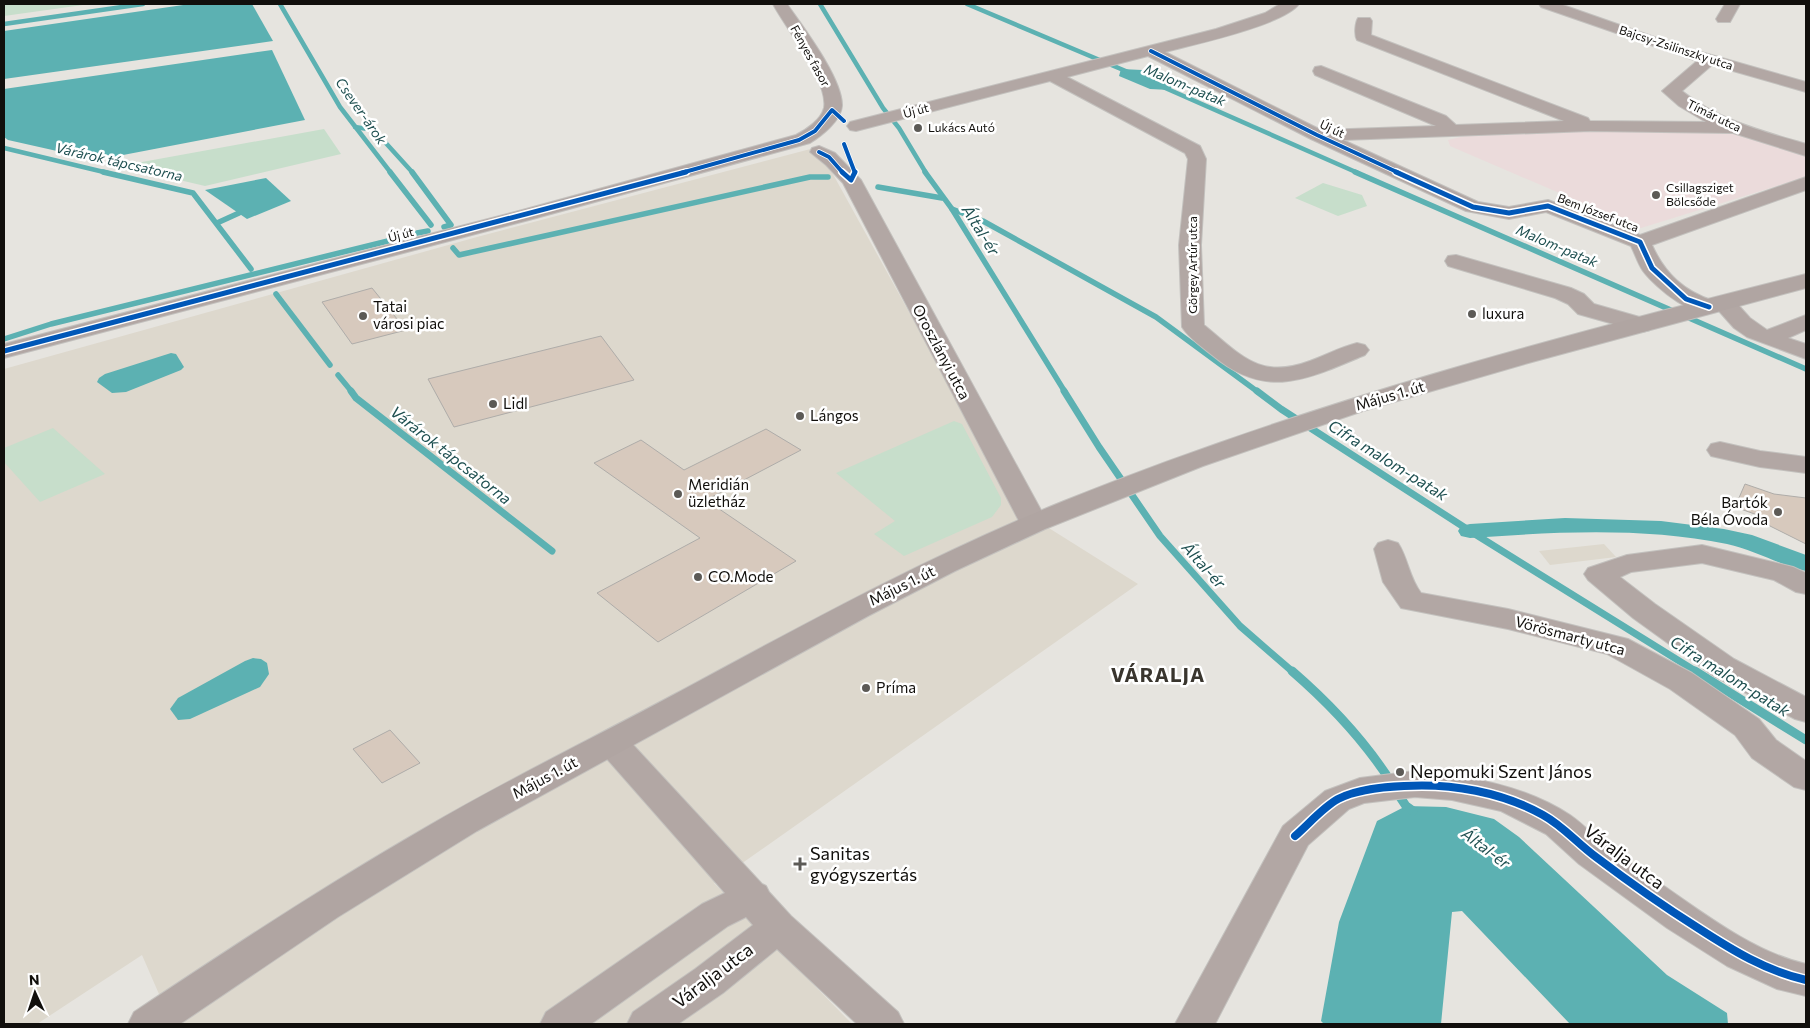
<svg xmlns="http://www.w3.org/2000/svg" width="1810" height="1028" viewBox="0 0 1810 1028" font-family="Commissioner,sans-serif">
<style>
.built{fill:#ddd8cd}
.education{fill:#ebdbdb}
.green{fill:#c7decb}
.water{fill:#5cb1b2}
.lines{fill:none;stroke-linecap:round;stroke-linejoin:round}
.stream-far3{stroke:#5cb1b2;stroke-width:4.5}
.stream-far2{stroke:#5cb1b2;stroke-width:5.5}
.stream-far1{stroke:#5cb1b2;stroke-width:7}
.stream{stroke:#5cb1b2;stroke-width:9}
.canal{fill:#5cb1b2;fill-rule:evenodd}
.building{fill:#d7c9bd;stroke:#aeaca9}
.street-casing{stroke:#c3c1be;stroke-width:2}
.secondary-casing{stroke:#c3c1be;stroke-width:2}
.street{fill:#b2a7a4;fill-rule:evenodd}
.secondary{fill:#b0a5a2;fill-rule:evenodd}
.cycleway-far2-casing{stroke:#fff;stroke-width:5.5}
.cycleway-far1-casing{stroke:#fff;stroke-width:8}
.cycleway-casing{stroke:#fff;stroke-width:11}
.cycleway-far2{stroke:#0057b8;stroke-width:4}
.cycleway-far1{stroke:#0057b8;stroke-width:5}
.cycleway{stroke:#0057b8;stroke-width:8}
.poi-dot{fill:#5c5a56;stroke:#fff;stroke-width:2}
.labels{text-anchor:middle;stroke-width:5;stroke-linejoin:round;paint-order:stroke}
.far-street-label{font-size:12px;fill:#110f0c;stroke:#fff}
.far-poi-label{font-size:12px;fill:#110f0c;stroke:#fff;text-anchor:start}
.far-water-label{font-size:14px;font-style:italic;fill:#1e4f50;stroke:#fff}
.poi-label{font-size:15px;fill:#110f0c;stroke:#fff;text-anchor:start}
.street-label{font-size:15px;fill:#110f0c;stroke:#fff}
.water-label{font-size:16px;font-style:italic;fill:#1e4f50;stroke:#fff}
.near-poi-label{font-size:18px;fill:#110f0c;stroke:#fff;text-anchor:start}
.near-street-label{font-size:18px;fill:#110f0c;stroke:#fff}
.district-label{font-size:20px;font-weight:bold;letter-spacing:1px;fill:#39352e;stroke:#fff}
</style>
<rect width="100%" height="100%" fill="#e6e4df"/>
<g class="built">
<path d="M 818,147 L 1017,508 L 1138,584 L 714,883 L 852,1024 L 172,1024 L 142,955 L 37,1024 L 4,1024 L 4,369 L 477,237 Z"/>
<path d="M 1604,544 L 1616,557 L 1550,565 L 1539,551 Z"/>
</g>
<path class="education" d="M 1605,129 L 1734,131 L 1806,154 L 1806,177 L 1641,228 L 1450,146 L 1448,140 L 1477,133 Z"/>
<g class="green">
<path d="M 4,4 L 90,4 L 4,16 Z"/>
<path d="M 324,129 L 341,154 L 205,186 L 120,166 Z"/>
<path d="M 1323,183 L 1362,195 L 1367,206 L 1338,216 L 1295,198 Z"/>
<path d="M 954,421 L 962,424 L 1001,498 L 1001,505 L 992,517 L 904,556 L 874,534 L 895,521 L 836,473 Z"/>
<path d="M 53,428 L 105,474 L 40,502 L 4,462 L 4,448 Z"/>
</g>
<g class="water">
<path d="M 190,4 L 252,4 L 273,41 L 4,79 L 4,31 Z"/>
<path d="M 272,50 L 305,120 L 97,160 L 8,140 L 4,137 L 4,89 Z"/>
<path d="M 1121,69 L 1142,70 L 1174,82 L 1170,90 L 1150,89 L 1119,76 Z"/>
<path d="M 266,178 L 291,201 L 247,219 L 205,190 Z"/>
<path d="M 171,353 L 176,354 L 184,367 L 181,370 L 126,392 L 112,393 L 97,382 L 99,378 L 105,374 Z"/>
<path d="M 253,658 L 261,659 L 267,663 L 269,674 L 260,687 L 190,719 L 178,720 L 170,709 L 178,698 L 245,661 Z"/>
<path d="M 1406,806 L 1446,807 L 1494,819 L 1519,837 L 1667,975 L 1727,1013 L 1728,1024 L 1570,1024 L 1462,911 L 1452,912 L 1441,1024 L 1324,1024 L 1321,1021 L 1339,922 L 1377,821 Z"/>
</g>
<g class="lines">
<g class="stream-far3">
<path d="M 280,4 L 340,107 L 391,173"/>
<path d="M 820,4 L 883,108 L 899,128 L 926,173"/>
<path d="M 967,4 L 1128,72"/>
<path d="M 4,24 L 143,4"/>
<path d="M 1163,87 L 1358,173"/>
<path d="M 355,127 L 374,130 L 413,173"/>
<path d="M 4,148 L 108,173"/>
</g>
<g class="stream-far2">
<path d="M 103,172 L 193,193 L 251,269"/>
<path d="M 390,172 L 431,225"/>
<path d="M 412,172 L 451,225 L 444,227"/>
<path d="M 925,172 L 952,209 L 1065,392"/>
<path d="M 1355,172 L 1806,369"/>
<path d="M 878,187 L 942,198"/>
<path d="M 952,209 L 983,221 L 1156,317 L 1258,392"/>
<path d="M 217,223 L 239,213"/>
<path d="M 417,233 L 428,231"/>
<path d="M 453,248 L 459,255 L 810,177 L 828,177"/>
<path d="M 276,294 L 330,365"/>
<path d="M 4,339 L 51,324 L 400,238"/>
<path d="M 338,375 L 352,392"/>
</g>
<g class="stream-far1">
<path d="M 351,391 L 356,398 L 552,551"/>
<path d="M 1064,391 L 1099,447 L 1160,536 L 1240,626 L 1293,672"/>
<path d="M 1257,391 L 1281,409 L 1470,531 L 1697,672"/>
</g>
<g class="stream">
<path d="M 1292,671 C 1329,703 1364,740 1391,782"/>
<path d="M 1695,671 L 1806,740"/>
<path d="M 1396,791 L 1406,806 L 1413,811"/>
</g>
<path class="canal" d="M 1565,518 L 1661,521 L 1724,529 L 1752,535 L 1806,555 L 1806,571 C 1779,565 1755,550 1727,544 C 1643,527 1555,532 1470,538 L 1461,536 L 1458,531 L 1461,526 L 1470,524 Z"/>
</g>
<g class="building">
<path d="M 372,288 L 406,330 L 352,344 L 322,302 Z"/>
<path d="M 601,336 L 634,380 L 454,427 L 428,379 Z"/>
<path d="M 766,429 L 801,450 L 706,500 L 796,561 L 658,642 L 597,593 L 700,538 L 594,463 L 641,440 L 684,470 Z"/>
<path d="M 1745,484 L 1774,494 L 1806,498 L 1806,544 L 1770,526 L 1763,517 L 1735,507 Z"/>
<path d="M 390,730 L 420,763 L 382,783 L 353,749 Z"/>
</g>
<g class="lines">
<defs>
<g id="street">
<path d="M 773,4 L 787,4 C 803,27 843,79 842,106 C 841,121 821,136 810,143 L 529,220 L 4,358 L 4,344 L 515,212 L 796,135 C 806,130 821,120 824,108 C 829,82 785,27 773,4 Z"/>
<path d="M 1280,4 L 1299,4 C 1284,25 1192,45 1165,52 L 1321,130 L 1436,126 L 1315,75 L 1313,71 L 1315,67 L 1321,66 L 1446,116 L 1456,125 L 1564,121 L 1357,40 C 1354,35 1355,23 1358,18 L 1370,18 L 1372,21 L 1371,35 L 1588,118 L 1590,121 L 1706,122 L 1679,106 L 1662,91 L 1697,61 L 1541,7 L 1539,4 L 1560,4 L 1680,46 L 1806,82 L 1806,92 L 1712,65 L 1682,91 C 1718,120 1762,131 1806,144 L 1806,156 L 1733,133 L 1590,131 L 1343,140 L 1478,202 L 1509,207 L 1548,200 L 1640,235 L 1806,177 L 1806,190 L 1652,245 C 1665,274 1684,291 1714,301 L 1716,298 L 1724,296 L 1732,298 L 1750,318 L 1767,330 L 1806,315 L 1806,330 L 1788,338 L 1806,344 L 1806,359 L 1747,337 L 1734,328 L 1718,310 C 1698,324 1655,287 1643,271 C 1638,264 1635,254 1631,246 L 1546,212 L 1509,219 L 1466,211 L 1311,139 L 1148,56 L 1067,77 L 1200,146 L 1206,159 L 1201,245 L 1204,325 C 1241,355 1259,380 1310,361 C 1326,355 1341,347 1357,343 L 1365,345 L 1369,350 L 1365,355 C 1307,379 1267,401 1212,355 C 1202,347 1189,338 1182,327 L 1179,245 L 1188,159 L 1185,153 L 1050,81 L 856,131 L 850,130 L 847,126 L 850,122 L 1216,29 L 1265,13 Z"/>
<path d="M 1725,4 L 1740,4 L 1730,22 L 1718,22 L 1716,19 Z"/>
<path d="M 819,146 L 835,153 L 861,180 L 1048,523 L 1044,529 L 1034,531 L 1024,529 L 1020,523 L 843,183 L 826,165 L 810,152 L 812,148 Z"/>
<path d="M 1456,255 L 1571,288 L 1584,294 L 1594,304 L 1650,320 L 1653,325 L 1650,330 L 1642,332 L 1578,314 L 1568,304 L 1555,298 L 1448,266 L 1445,261 L 1448,256 Z"/>
<path d="M 1720,442 L 1760,451 L 1806,457 L 1806,473 L 1760,467 L 1711,456 L 1707,450 L 1711,444 Z"/>
<path d="M 1388,540 L 1398,543 C 1408,558 1409,577 1421,593 L 1508,609 L 1628,639 L 1692,673 L 1759,719 L 1776,740 L 1806,761 L 1806,790 L 1794,787 L 1752,758 L 1735,735 L 1670,689 L 1607,654 L 1508,629 L 1401,608 L 1383,582 L 1374,549 L 1378,543 Z"/>
<path d="M 1702,545 L 1793,567 L 1806,573 L 1806,594 L 1796,592 L 1774,580 L 1702,563 L 1631,572 L 1620,577 L 1655,604 L 1734,659 L 1806,697 L 1806,722 L 1795,719 L 1712,675 L 1633,618 L 1588,580 L 1584,574 L 1588,568 L 1627,555 Z"/>
<path d="M 612,731 L 624,735 L 762,884 L 766,886 L 769,892 L 791,916 L 898,1012 L 904,1024 L 857,1024 L 777,949 L 723,993 L 678,1024 L 627,1024 L 633,1012 L 695,969 L 753,925 L 746,917 L 728,926 L 591,1024 L 540,1024 L 546,1012 L 702,904 L 725,893 L 600,751 L 595,743 L 600,735 Z"/>
<path d="M 1415,771 C 1469,776 1524,785 1570,815 C 1583,824 1593,835 1605,845 C 1624,859 1645,872 1664,886 C 1706,915 1756,953 1806,964 L 1806,996 L 1777,989 L 1727,966 L 1667,928 L 1579,864 L 1546,834 L 1501,811 L 1452,800 L 1415,797 L 1364,803 L 1349,809 L 1308,845 L 1215,1024 L 1175,1024 L 1283,826 L 1325,791 L 1360,778 Z"/>
</g>
<path id="secondary" d="M 1806,274 L 1806,288 L 1532,362 L 1363,411 L 1203,466 L 1045,529 L 955,571 L 868,616 L 477,831 L 338,917 L 180,1024 L 128,1024 L 134,1012 C 229,949 324,886 423,829 C 505,781 591,739 675,694 C 803,625 930,555 1064,501 C 1304,404 1555,337 1806,274 Z"/>
</defs>
<use href="#street" class="street-casing"/>
<use href="#secondary" class="secondary-casing"/>
<use href="#street" class="street"/>
<use href="#secondary" class="secondary"/>
<defs>
<g id="cycleway-far2">
<path d="M 1151,51 L 1317,135 L 1399,173"/>
<path d="M 844,144 L 855,173"/>
<path d="M 819,152 L 829,157 L 843,173"/>
<path d="M 681,173 L 799,140 L 815,131 L 832,110 L 844,121"/>
</g>
<g id="cycleway-far1">
<path d="M 842,172 L 851,180 L 855,172"/>
<path d="M 1396,172 L 1473,207 L 1509,213 L 1548,206 L 1640,242 L 1652,268 L 1686,299 L 1709,307"/>
<path d="M 4,351 L 686,172"/>
</g>
<path id="cycleway" d="M 1295,836 C 1309,824 1322,808 1338,799 C 1357,789 1383,787 1404,786 C 1451,783 1502,792 1543,815 C 1563,826 1577,843 1596,857 C 1629,882 1663,906 1698,928 C 1732,950 1766,971 1806,980"/>
</defs>
<use href="#cycleway-far2" class="cycleway-far2-casing"/>
<use href="#cycleway-far1" class="cycleway-far1-casing"/>
<use href="#cycleway" class="cycleway-casing"/>
<use href="#cycleway-far2" class="cycleway-far2"/>
<use href="#cycleway-far1" class="cycleway-far1"/>
<use href="#cycleway" class="cycleway"/>
</g>
<g class="poi-dot">
<circle cx="918" cy="128" r="5"/>
<circle cx="1656" cy="195" r="5"/>
<circle cx="1472" cy="314" r="5"/>
<circle cx="363" cy="316" r="5"/>
<circle cx="493" cy="404" r="5"/>
<circle cx="800" cy="416" r="5"/>
<circle cx="678" cy="494" r="5"/>
<circle cx="1778" cy="512" r="5"/>
<circle cx="698" cy="577" r="5"/>
<circle cx="866" cy="688" r="5"/>
<circle cx="1400" cy="772" r="5"/>
<path d="M797.5 856.5h5v5h5v5h-5v5h-5v-5h-5v-5h5z"/>
</g>
<g class="labels">
<g class="far-street-label">
<text transform="translate(1676 48) rotate(18)" y="4">Bajcsy-Zsilinszky utca</text>
<text transform="translate(810 56) rotate(61)" y="4">Fényes fasor</text>
<text transform="translate(916 111) rotate(-15)" y="4">Új út</text>
<text transform="translate(1714 116) rotate(26)" y="4">Tímár utca</text>
<text transform="translate(1332 129) rotate(25)" y="4">Új út</text>
<text transform="translate(1598 213) rotate(21)" y="4">Bem József utca</text>
<text transform="translate(401 235) rotate(-15)" y="4">Új út</text>
<text transform="translate(1193 265) rotate(-90)" y="4">Görgey Artúr utca</text>
</g>
<g class="far-poi-label">
<text x="928" y="132">Lukács Autó</text>
<text x="1666" y="192">Csillagsziget<tspan x="1666" dy="14">Bölcsőde</tspan></text>
</g>
<g class="far-water-label">
<text transform="translate(1185 85) rotate(23)" y="5">Malom-patak</text>
<text transform="translate(361 111) rotate(55)" y="5">Csever-árok</text>
<text transform="translate(119 162) rotate(13)" y="5">Várárok tápcsatorna</text>
<text transform="translate(1557 246) rotate(23)" y="5">Malom-patak</text>
</g>
<g class="poi-label">
<text x="373" y="312">Tatai<tspan x="373" dy="17">városi piac</tspan></text>
<text x="1482" y="319">luxura</text>
<text x="503" y="409">Lidl</text>
<text x="810" y="421">Lángos</text>
<text x="688" y="490">Meridián<tspan x="688" dy="17">üzletház</tspan></text>
<text x="1768" y="508" text-anchor="end">Bartók<tspan x="1768" dy="17">Béla Óvoda</tspan></text>
<text x="708" y="582">CO.Mode</text>
<text x="876" y="693">Príma</text>
</g>
<g class="street-label">
<text transform="translate(941 352) rotate(62)" y="5">Oroszlányi utca</text>
<text transform="translate(1390 396) rotate(-16)" y="5">Május 1. út</text>
<text transform="translate(902 586) rotate(-26)" y="5">Május 1. út</text>
<text transform="translate(1570 636) rotate(15)" y="5">Vörösmarty utca</text>
<text transform="translate(545 778) rotate(-28)" y="5">Május 1. út</text>
</g>
<g class="water-label">
<text transform="translate(981 230) rotate(58)" y="6">Által-ér</text>
<text transform="translate(451 455) rotate(38)" y="6">Várárok tápcsatorna</text>
<text transform="translate(1388 460) rotate(32)" y="6">Cifra malom-patak</text>
<text transform="translate(1204 565) rotate(48)" y="6">Által-ér</text>
<text transform="translate(1730 676) rotate(32)" y="6">Cifra malom-patak</text>
<text transform="translate(1486 848) rotate(37)" y="6">Által-ér</text>
</g>
<g class="near-poi-label">
<text x="1410" y="778">Nepomuki Szent János</text>
<text x="810" y="860">Sanitas<tspan x="810" dy="21">gyógyszertás</tspan></text>
</g>
<g class="near-street-label">
<text transform="translate(1624 857) rotate(37)" y="6">Váralja utca</text>
<text transform="translate(713 976) rotate(-37)" y="6">Váralja utca</text>
</g>
<g class="district-label">
<text x="1158" y="682">VÁRALJA</text>
</g>
</g>
<rect width="1810" height="1028" fill="none" stroke="#110f0c" stroke-width="10"/>
<g transform="translate(35 993) rotate(357)" stroke="#ffffff" stroke-width="4" paint-order="stroke">
<path d="M0-4L9 19L0 12L-9 19Z" fill="#110f0c"/>
<text y="-8" font-size="14" font-weight="bold" text-anchor="middle" fill="#110f0c">N</text>
</g>
</svg>
